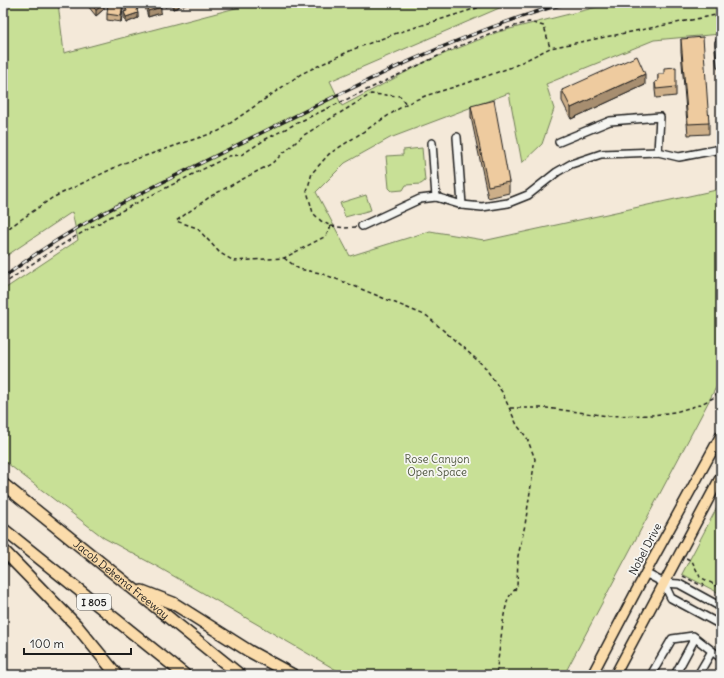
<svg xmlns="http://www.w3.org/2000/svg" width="724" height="678" viewBox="0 0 724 678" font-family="Delius,sans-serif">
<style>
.green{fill:#c8e096;stroke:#727e59}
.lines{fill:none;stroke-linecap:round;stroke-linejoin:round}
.minor-casing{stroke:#1c1c1c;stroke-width:10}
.major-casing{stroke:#1c1c1c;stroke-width:12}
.highway-casing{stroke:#1c1c1c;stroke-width:14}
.path{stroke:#1c1c1c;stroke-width:1.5;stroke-dasharray:4 3;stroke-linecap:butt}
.minor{stroke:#f6f6f2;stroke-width:7}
.major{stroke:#fbdcab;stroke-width:9}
.highway{stroke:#fbdcab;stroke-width:11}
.rail-casing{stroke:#1c1c1c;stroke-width:3.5}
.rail{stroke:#f6f6f2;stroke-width:2;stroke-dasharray:6;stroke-linecap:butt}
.wall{fill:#cdaf89;stroke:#1c1c1c}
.shaded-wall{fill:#a78e6f;stroke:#1c1c1c}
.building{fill:#eecb9f;stroke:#1c1c1c}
.labels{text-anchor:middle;stroke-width:3.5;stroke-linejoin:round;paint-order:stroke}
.shield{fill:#f6f6f2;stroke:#5d5d5c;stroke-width:1}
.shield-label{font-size:10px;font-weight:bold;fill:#1c1c1c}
.park-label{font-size:11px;fill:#505741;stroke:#f6f6f2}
.street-label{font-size:11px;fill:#1c1c1c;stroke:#f6f6f2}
</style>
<rect width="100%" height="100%" fill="#f4e9d9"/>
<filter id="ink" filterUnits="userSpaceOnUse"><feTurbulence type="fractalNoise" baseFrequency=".025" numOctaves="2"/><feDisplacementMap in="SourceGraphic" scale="8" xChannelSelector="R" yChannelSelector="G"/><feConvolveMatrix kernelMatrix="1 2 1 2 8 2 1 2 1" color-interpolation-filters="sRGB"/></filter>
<g filter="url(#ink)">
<g class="green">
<path d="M 3,3 L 58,3 L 64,53 L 255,3 L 516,3 L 504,6 L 330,81 L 342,106 L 429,60 L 498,32 L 613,3 L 721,3 L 721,34 L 654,40 L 546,84 L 554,109 L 542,144 L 522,163 L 509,93 L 390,138 L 345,163 L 316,192 L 350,256 L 430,231 L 484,240 L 483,241 L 721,189 L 721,378 L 564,675 L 345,675 L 158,567 L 104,538 L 3,460 L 3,290 L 78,240 L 72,212 L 3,258 Z"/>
<path d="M 422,148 L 425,181 L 421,184 L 406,185 L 403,190 L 392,191 L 389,188 L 386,156 L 403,155 L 403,150 Z"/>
<path d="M 366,195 L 371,210 L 345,217 L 340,203 Z"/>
<path d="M 721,500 L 721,594 L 682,574 Z"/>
</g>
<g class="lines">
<defs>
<g id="minor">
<path d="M 719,43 L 721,65"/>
<path d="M 457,137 L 462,205"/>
<path d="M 559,142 L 610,121 L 660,117 L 658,152"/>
<path d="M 432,143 L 436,197"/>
<path d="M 362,226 L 420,199 L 436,197 L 462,205 L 482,207 L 508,203 L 528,195 L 557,172 L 571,164 L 601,154 L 658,152 L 679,157 L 721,149"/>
<path d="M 645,573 L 664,583 L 679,584 L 721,607"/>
<path d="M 664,583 L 671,598 L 721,625"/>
<path d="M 651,675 L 672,639 L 693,636 L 721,658"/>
<path d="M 675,675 L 695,638"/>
<path d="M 698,675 L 712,651"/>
</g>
<g id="major">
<path d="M 592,675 L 653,559 L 721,435"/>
<path d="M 615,675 L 721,476"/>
</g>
<g id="highway">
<path id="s1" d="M 3,484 L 240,675"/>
<path d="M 3,529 L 185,675"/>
<path d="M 3,550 L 76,625 L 117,675"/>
<path d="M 142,591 L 173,603 L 249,651 L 293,675"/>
</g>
</defs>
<use href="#minor" class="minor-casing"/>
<use href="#major" class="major-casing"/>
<use href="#highway" class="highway-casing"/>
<g class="path">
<path d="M 331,226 L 326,236 L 284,258 L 234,261 L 220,253 L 197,228 L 176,221 L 211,196 L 271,164 L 304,135 L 371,94 L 400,96 L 406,104"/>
<path d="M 356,227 L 345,228 L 331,226 L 321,221 L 313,213 L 307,191 L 312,173 L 329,154 L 406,104 L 425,96 L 470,82 L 512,67 L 550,48 L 721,14"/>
<path d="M 3,232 L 52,198 L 124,163 L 219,131 L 301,74 L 354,49 L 397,33 L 493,3"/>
<path d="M 284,258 L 299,269 L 320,273 L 344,282 L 427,316 L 484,366 L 502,392 L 517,425 L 527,438 L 535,459 L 525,525 L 518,556 L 517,587 L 508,598 L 504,615 L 496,675"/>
<path d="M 3,285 C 72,232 151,196 229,156 L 241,155 L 266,139 L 299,122 L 457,47 L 491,33 L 529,22 L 544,26 L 550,48"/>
<path d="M 510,408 L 547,408 L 609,416 L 652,415 L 675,412 L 699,405 L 713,398 L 721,389"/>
<path d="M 686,558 L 692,561 L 700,577 L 721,588"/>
<path d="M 683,576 L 702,586 L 705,580"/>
</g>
<use href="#minor" class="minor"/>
<use href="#major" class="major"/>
<use href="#highway" class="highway"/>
<defs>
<path id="rail" d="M 3,278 C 74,222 159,185 239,144 C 345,91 452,35 566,3"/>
</defs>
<use href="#rail" class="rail-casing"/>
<use href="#rail" class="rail"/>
</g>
<g class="wall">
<path d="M 88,3 L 103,3 L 104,9 L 96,16 L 88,6 Z"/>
<path d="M 124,3 L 121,22 L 107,20 L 107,14 Z"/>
<path d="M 144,3 L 159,3 L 161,13 L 148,17 Z"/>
<path d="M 163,3 L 179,3 L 179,7 L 173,9 L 171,5 L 165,7 Z"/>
<path d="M 125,5 L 138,9 L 137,10 L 138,18 L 126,23 L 124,18 L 124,12 L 125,12 Z"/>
<path d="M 681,39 L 709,123 L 709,134 L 688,135 L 681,51 Z"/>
<path d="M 658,74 L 676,87 L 676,96 L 656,98 L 655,90 L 655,82 L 658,81 Z"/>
<path d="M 645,85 L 571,119 L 562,101 L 562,90 Z"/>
<path d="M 471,106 L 509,182 L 509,193 L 488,198 L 471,117 Z"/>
</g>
<g class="shaded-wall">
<path d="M 123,3 L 124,3 L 121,22 L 121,16 Z"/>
<path d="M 165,3 L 171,3 L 171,5 L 165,7 Z"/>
<path d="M 175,3 L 179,3 L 179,7 L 173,9 L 173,4 Z"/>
<path d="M 183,3 L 191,3 L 183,6 Z"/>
<path d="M 104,4 L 104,9 L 96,16 L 96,10 Z"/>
<path d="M 138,4 L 138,9 L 135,10 L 135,5 Z"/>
<path d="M 161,7 L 161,13 L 148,17 L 148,11 Z"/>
<path d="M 138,13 L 138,18 L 126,23 L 126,17 Z"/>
<path d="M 645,74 L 645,85 L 571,119 L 571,108 Z"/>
</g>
<g class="building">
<path d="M 89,3 L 103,3 L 104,4 L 96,10 Z"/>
<path d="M 108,3 L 123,3 L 121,16 L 107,14 Z"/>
<path d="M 130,3 L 138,3 L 138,4 L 135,5 L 138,13 L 126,17 L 124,12 L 127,11 L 125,5 Z"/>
<path d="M 146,3 L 159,3 L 161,7 L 148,11 Z"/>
<path d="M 703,37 L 709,123 L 688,124 L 681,39 Z"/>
<path d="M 637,56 L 645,74 L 571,108 L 562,90 Z"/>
<path d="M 676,67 L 676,87 L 656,89 L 655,82 L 658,81 L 658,74 L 664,74 L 664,68 Z"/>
<path d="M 494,100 L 509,182 L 488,186 L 471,106 Z"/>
</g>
</g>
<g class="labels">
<rect class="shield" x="77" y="594" width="34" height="16" rx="3"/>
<g class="shield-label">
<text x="94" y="606">I 805</text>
</g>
<g class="park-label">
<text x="437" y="463">Rose Canyon<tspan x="437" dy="13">Open Space</tspan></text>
</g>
<g class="street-label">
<text transform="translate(645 549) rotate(-62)" y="4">Nobel Drive</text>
<text dy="4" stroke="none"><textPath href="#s1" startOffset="152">Jacob Dekema Freeway</textPath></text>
</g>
</g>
<rect width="724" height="678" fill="none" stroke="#f6f6f2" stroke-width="16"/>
<rect x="8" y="8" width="708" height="662" fill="none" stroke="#1c1c1c" stroke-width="1.5" filter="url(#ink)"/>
<path d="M24 648v6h107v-6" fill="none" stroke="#1c1c1c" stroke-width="2"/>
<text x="30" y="648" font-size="12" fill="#1c1c1c" stroke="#f6f6f2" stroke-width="3" paint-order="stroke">100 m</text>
</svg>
